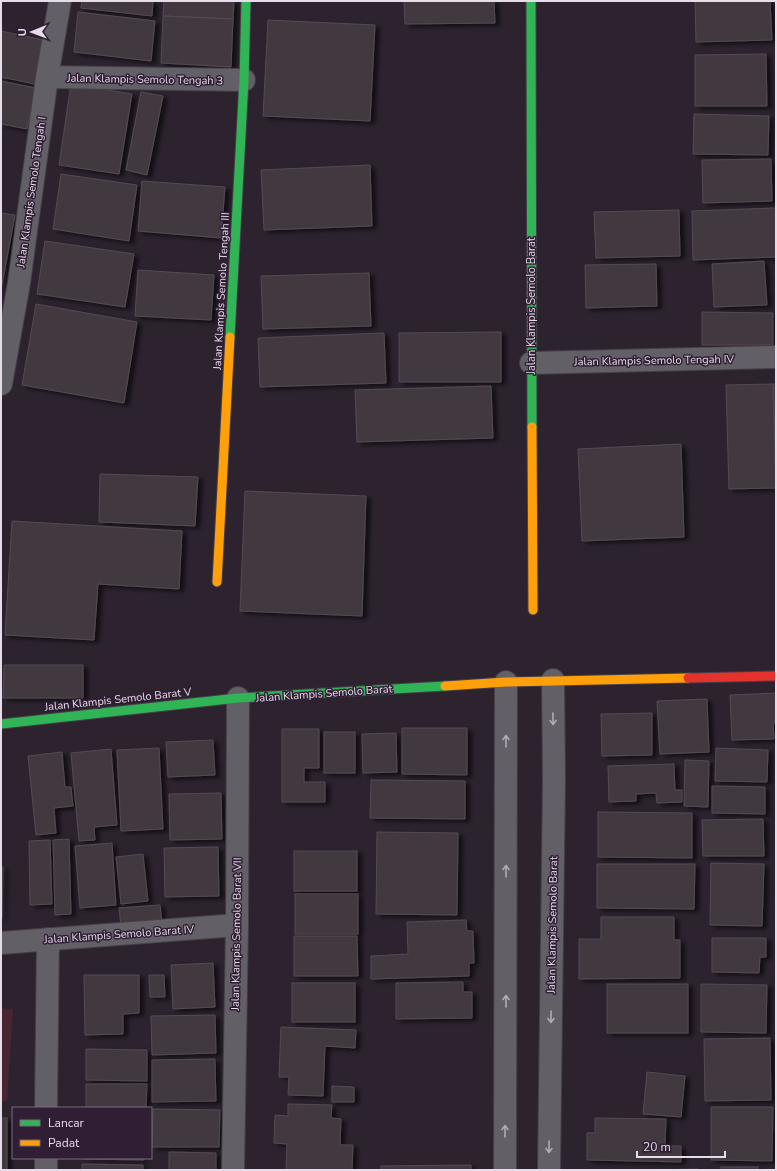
<svg xmlns="http://www.w3.org/2000/svg" width="777" height="1171" viewBox="0 0 777 1171" font-family="'Nunito Sans',sans-serif">
<style>
.green{fill:#492532}
.building{fill:#423941;stroke:#544b54;filter:url(#shadow)}
.lines{fill:none;stroke-linecap:round;stroke-linejoin:round}
.street-casing{stroke:#453e48;stroke-width:24}
.fast-casing{stroke:#453e48;stroke-width:11}
.slow-casing{stroke:#453e48;stroke-width:11}
.jam-casing{stroke:#453e48;stroke-width:11}
.street{stroke:#635f66;stroke-width:22}
.fast{stroke:#30b455;stroke-width:9}
.slow{stroke:#ff9f0a;stroke-width:9}
.jam{stroke:#e5322d;stroke-width:9}
.oneway{stroke:#b2aab5}
.labels{text-anchor:middle;stroke-width:3;stroke-linejoin:round;paint-order:stroke}
.street-label{font-size:11px;fill:#e7dcea;stroke:#2f1e34}
</style>
<defs>
<filter id="shadow"><feDropShadow dx="4.5" dy="2.5" stdDeviation="2" flood-color="#0009"/></filter>
</defs>
<rect width="100%" height="100%" fill="#2c232f"/>
<path class="green" d="M 1,1009 L 13,1009 L 7,1101 L 1,1101 Z"/>
<g class="building">
<path d="M 82,1 L 153,1 L 152,16 L 81,8 Z"/>
<path d="M 164,1 L 234,1 L 233,19 L 163,16 Z"/>
<path d="M 404,1 L 494,1 L 495,23 L 405,24 Z"/>
<path d="M 695,1 L 770,1 L 772,40 L 696,42 Z"/>
<path d="M 78,12 L 155,21 L 151,61 L 74,52 Z"/>
<path d="M 163,16 L 233,19 L 231,67 L 161,63 Z"/>
<path d="M 268,20 L 375,25 L 370,121 L 263,116 Z"/>
<path d="M 1,31 L 48,41 L 39,85 L 1,77 Z"/>
<path d="M 766,54 L 767,106 L 695,106 L 695,55 Z"/>
<path d="M 1,81 L 36,88 L 27,129 L 1,124 Z"/>
<path d="M 71,84 L 132,94 L 119,174 L 59,165 Z"/>
<path d="M 141,92 L 163,96 L 147,175 L 126,170 Z"/>
<path d="M 694,114 L 769,116 L 768,155 L 693,154 Z"/>
<path d="M 771,159 L 772,201 L 703,203 L 702,160 Z"/>
<path d="M 370,165 L 372,226 L 264,230 L 261,170 Z"/>
<path d="M 61,174 L 137,185 L 129,241 L 53,229 Z"/>
<path d="M 142,181 L 225,187 L 221,238 L 138,231 Z"/>
<path d="M 776,208 L 776,257 L 693,260 L 692,211 Z"/>
<path d="M 679,210 L 680,256 L 596,258 L 594,212 Z"/>
<path d="M 1,213 L 15,215 L 1,290 Z"/>
<path d="M 45,241 L 134,254 L 125,307 L 37,294 Z"/>
<path d="M 764,261 L 767,305 L 714,307 L 712,264 Z"/>
<path d="M 656,264 L 657,306 L 586,308 L 585,265 Z"/>
<path d="M 138,270 L 214,275 L 211,320 L 135,316 Z"/>
<path d="M 369,273 L 371,326 L 263,329 L 261,276 Z"/>
<path d="M 36,304 L 137,322 L 124,403 L 22,385 Z"/>
<path d="M 702,312 L 773,313 L 773,345 L 702,345 Z"/>
<path d="M 501,332 L 501,382 L 399,382 L 399,333 Z"/>
<path d="M 384,333 L 386,383 L 260,387 L 258,338 Z"/>
<path d="M 773,384 L 776,384 L 776,468 Z"/>
<path d="M 773,384 L 776,488 L 729,489 L 726,385 Z"/>
<path d="M 491,386 L 493,438 L 357,442 L 355,390 Z"/>
<path d="M 681,444 L 684,537 L 582,541 L 578,449 Z"/>
<path d="M 100,474 L 198,477 L 195,526 L 99,522 Z"/>
<path d="M 245,491 L 366,496 L 362,616 L 240,611 Z"/>
<path d="M 12,521 L 182,531 L 179,589 L 98,584 L 94,640 L 5,635 Z"/>
<path d="M 4,665 L 83,665 L 83,698 L 3,698 Z"/>
<path d="M 776,693 L 776,723 L 773,723 L 774,739 L 732,740 L 730,695 Z"/>
<path d="M 707,699 L 709,752 L 660,754 L 657,701 Z"/>
<path d="M 652,713 L 652,755 L 602,756 L 601,714 Z"/>
<path d="M 402,728 L 467,728 L 467,775 L 402,774 Z"/>
<path d="M 282,729 L 319,729 L 319,768 L 304,768 L 304,782 L 325,782 L 325,802 L 282,802 Z"/>
<rect x="324" y="732" width="31" height="41"/>
<path d="M 396,733 L 397,772 L 363,773 L 362,734 Z"/>
<path d="M 213,740 L 215,775 L 168,777 L 166,742 Z"/>
<path d="M 159,748 L 163,829 L 121,831 L 117,750 Z"/>
<path d="M 716,748 L 768,750 L 767,782 L 715,781 Z"/>
<path d="M 111,749 L 117,825 L 94,827 L 95,840 L 79,841 L 71,753 Z"/>
<path d="M 62,752 L 65,787 L 71,787 L 73,806 L 54,808 L 56,833 L 36,835 L 28,756 Z"/>
<path d="M 685,760 L 709,761 L 708,807 L 684,806 Z"/>
<path d="M 674,764 L 675,790 L 682,790 L 682,802 L 657,803 L 656,793 L 636,794 L 636,801 L 609,802 L 608,766 Z"/>
<path d="M 371,780 L 465,781 L 465,819 L 370,818 Z"/>
<path d="M 712,786 L 765,787 L 765,814 L 712,813 Z"/>
<path d="M 221,793 L 222,839 L 170,840 L 169,794 Z"/>
<path d="M 598,812 L 692,813 L 692,858 L 598,857 Z"/>
<path d="M 763,819 L 764,856 L 703,856 L 702,820 Z"/>
<path d="M 377,832 L 458,833 L 457,915 L 376,914 Z"/>
<path d="M 69,839 L 71,914 L 55,915 L 53,840 Z"/>
<path d="M 50,840 L 52,904 L 30,905 L 29,841 Z"/>
<path d="M 112,843 L 116,905 L 80,908 L 75,846 Z"/>
<path d="M 218,847 L 219,896 L 165,897 L 164,848 Z"/>
<rect x="294" y="851" width="63" height="40"/>
<path d="M 143,854 L 148,901 L 121,904 L 116,857 Z"/>
<path d="M 711,863 L 764,864 L 762,926 L 710,925 Z"/>
<path d="M 597,864 L 695,864 L 694,909 L 597,908 Z"/>
<path d="M 1,867 L 3,867 L 2,918 L 1,918 Z"/>
<rect x="295" y="894" width="63" height="40"/>
<path d="M 160,905 L 162,922 L 121,926 L 119,908 Z"/>
<path d="M 601,917 L 674,917 L 674,940 L 680,940 L 680,978 L 579,979 L 579,939 L 601,939 Z"/>
<path d="M 466,920 L 467,931 L 473,931 L 474,963 L 469,963 L 469,976 L 371,979 L 371,956 L 408,954 L 407,922 Z"/>
<path d="M 294,936 L 357,936 L 358,976 L 294,976 Z"/>
<path d="M 712,938 L 766,938 L 766,957 L 760,957 L 759,973 L 712,972 Z"/>
<path d="M 213,963 L 215,1007 L 173,1009 L 171,965 Z"/>
<path d="M 84,975 L 139,975 L 139,1013 L 123,1014 L 123,1034 L 85,1035 Z"/>
<path d="M 149,975 L 164,975 L 165,997 L 150,997 Z"/>
<path d="M 463,982 L 463,992 L 472,992 L 472,1018 L 396,1019 L 396,983 Z"/>
<rect x="292" y="983" width="63" height="39"/>
<rect x="607" y="984" width="81" height="49"/>
<path d="M 701,984 L 767,985 L 766,1033 L 701,1032 Z"/>
<path d="M 215,1015 L 216,1053 L 152,1055 L 151,1016 Z"/>
<path d="M 281,1027 L 356,1030 L 355,1048 L 325,1046 L 323,1096 L 288,1095 L 289,1077 L 279,1077 Z"/>
<path d="M 770,1038 L 771,1100 L 705,1101 L 704,1039 Z"/>
<path d="M 86,1049 L 147,1050 L 147,1081 L 86,1080 Z"/>
<path d="M 215,1059 L 216,1101 L 152,1102 L 152,1060 Z"/>
<path d="M 647,1072 L 685,1076 L 681,1117 L 643,1114 Z"/>
<path d="M 86,1084 L 147,1084 L 146,1108 L 86,1108 Z"/>
<path d="M 332,1086 L 354,1087 L 354,1102 L 332,1102 Z"/>
<path d="M 288,1104 L 332,1105 L 331,1118 L 341,1119 L 340,1145 L 353,1145 L 352,1170 L 286,1170 L 287,1144 L 274,1143 L 275,1115 L 288,1116 Z"/>
<path d="M 711,1107 L 773,1107 L 772,1161 L 711,1160 Z"/>
<path d="M 153,1109 L 220,1110 L 219,1147 L 152,1147 Z"/>
<rect x="1" y="1118" width="6" height="52"/>
<path d="M 595,1118 L 666,1119 L 665,1146 L 681,1146 L 681,1162 L 587,1160 L 587,1133 L 595,1133 Z"/>
<path d="M 169,1152 L 216,1153 L 216,1170 L 169,1170 Z"/>
<path d="M 83,1158 L 144,1158 L 144,1160 L 83,1159 Z"/>
<path d="M 82,1164 L 143,1165 L 143,1170 L 82,1170 Z"/>
<path d="M 471,1165 L 471,1170 L 381,1170 L 381,1166 Z"/>
<rect x="721" y="1167" width="37" height="3"/>
<path d="M 698,1169 L 698,1170 L 649,1170 Z"/>
</g>
<g class="lines">
<defs>
<g id="street">
<path d="M 47,77 L 244,80"/>
<path d="M 531,363 L 776,357"/>
<path d="M 1,384 L 19,283 L 47,77 L 60,1"/>
<path d="M 1,943 L 237,925"/>
<path d="M 46,1108 L 48,939"/>
<path d="M 46,1170 L 46,1158"/>
<path d="M 233,1170 L 237,925 L 238,698"/>
<path d="M 505,1170 L 506,682"/>
<path d="M 549,1170 L 554,779 L 553,680"/>
</g>
<g id="fast">
<path d="M 531,1 L 532,427"/>
<path d="M 230,337 L 244,80 L 246,1"/>
<path d="M 1,724 L 238,698 L 445,686"/>
</g>
<g id="slow">
<path d="M 532,427 L 533,610"/>
<path d="M 217,582 L 230,337"/>
<path d="M 445,686 L 506,682 L 688,678"/>
</g>
<path id="jam" d="M 688,678 L 776,676"/>
</defs>
<use href="#street" class="street-casing"/>
<use href="#fast" class="fast-casing"/>
<use href="#slow" class="slow-casing"/>
<use href="#jam" class="jam-casing"/>
<use href="#street" class="street"/>
<use href="#fast" class="fast"/>
<use href="#slow" class="slow"/>
<use href="#jam" class="jam"/>
</g>
<defs><path id="oneway-shaft" d="M-6 0H5M1.5-3L5.5 0L1.5 3" fill="none" stroke-width="1.6" stroke-linecap="round" stroke-linejoin="round"/></defs>
<g class="oneway">
<use href="#oneway-shaft" transform="translate(553 719) rotate(89)"/>
<use href="#oneway-shaft" transform="translate(506 741) rotate(-90)"/>
<use href="#oneway-shaft" transform="translate(506 871) rotate(-90)"/>
<use href="#oneway-shaft" transform="translate(506 1001) rotate(-90)"/>
<use href="#oneway-shaft" transform="translate(551 1017) rotate(91)"/>
<use href="#oneway-shaft" transform="translate(505 1131) rotate(-90)"/>
<use href="#oneway-shaft" transform="translate(549 1147) rotate(91)"/>
</g>
<g class="labels">
<g class="street-label">
<text transform="translate(145 79) rotate(1)" y="4">Jalan Klampis Semolo Tengah 3</text>
<text transform="translate(31 192) rotate(-82)" y="4">Jalan Klampis Semolo Tengah I</text>
<text transform="translate(221 291) rotate(-87)" y="4">Jalan Klampis Semolo Tengah III</text>
<text transform="translate(531 306) rotate(-90)" y="4">Jalan Klampis Semolo Barat</text>
<text transform="translate(654 360) rotate(-1)" y="4">Jalan Klampis Semolo Tengah IV</text>
<text transform="translate(324 693) rotate(-4)" y="4">Jalan Klampis Semolo Barat</text>
<text transform="translate(118 699) rotate(-6)" y="4">Jalan Klampis Semolo Barat V</text>
<text transform="translate(552 925) rotate(-89)" y="4">Jalan Klampis Semolo Barat</text>
<text transform="translate(119 934) rotate(-4)" y="4">Jalan Klampis Semolo Barat IV</text>
<text transform="translate(236 934) rotate(-89)" y="4">Jalan Klampis Semolo Barat VII</text>
</g>
</g>
<rect width="777" height="1171" fill="none" stroke="#e7dcea" stroke-width="4"/>
<rect x="12" y="1107" width="140" height="52" fill="#2f1e34" stroke="#796a7d"/>
<rect x="20" y="1120" width="20" height="6" fill="#30b455" stroke="#796a7d"/>
<text x="48" y="1127" font-size="12" fill="#e7dcea">Lancar</text>
<rect x="20" y="1140" width="20" height="6" fill="#ff9f0a" stroke="#796a7d"/>
<text x="48" y="1147" font-size="12" fill="#e7dcea">Padat</text>
<g transform="translate(32 32) rotate(269)" stroke="#2f1e34" stroke-width="3" paint-order="stroke">
<path d="M0-3L7 15L0 10L-7 15Z" fill="#e7dcea"/>
<text y="-6" font-size="11" font-weight="bold" text-anchor="middle" fill="#e7dcea">U</text>
</g>
<path d="M637 1151v6h88v-6" fill="none" stroke="#e7dcea" stroke-width="2"/>
<text x="643" y="1151" font-size="12" fill="#e7dcea" stroke="#2f1e34" stroke-width="3" paint-order="stroke">20 m</text>
</svg>
